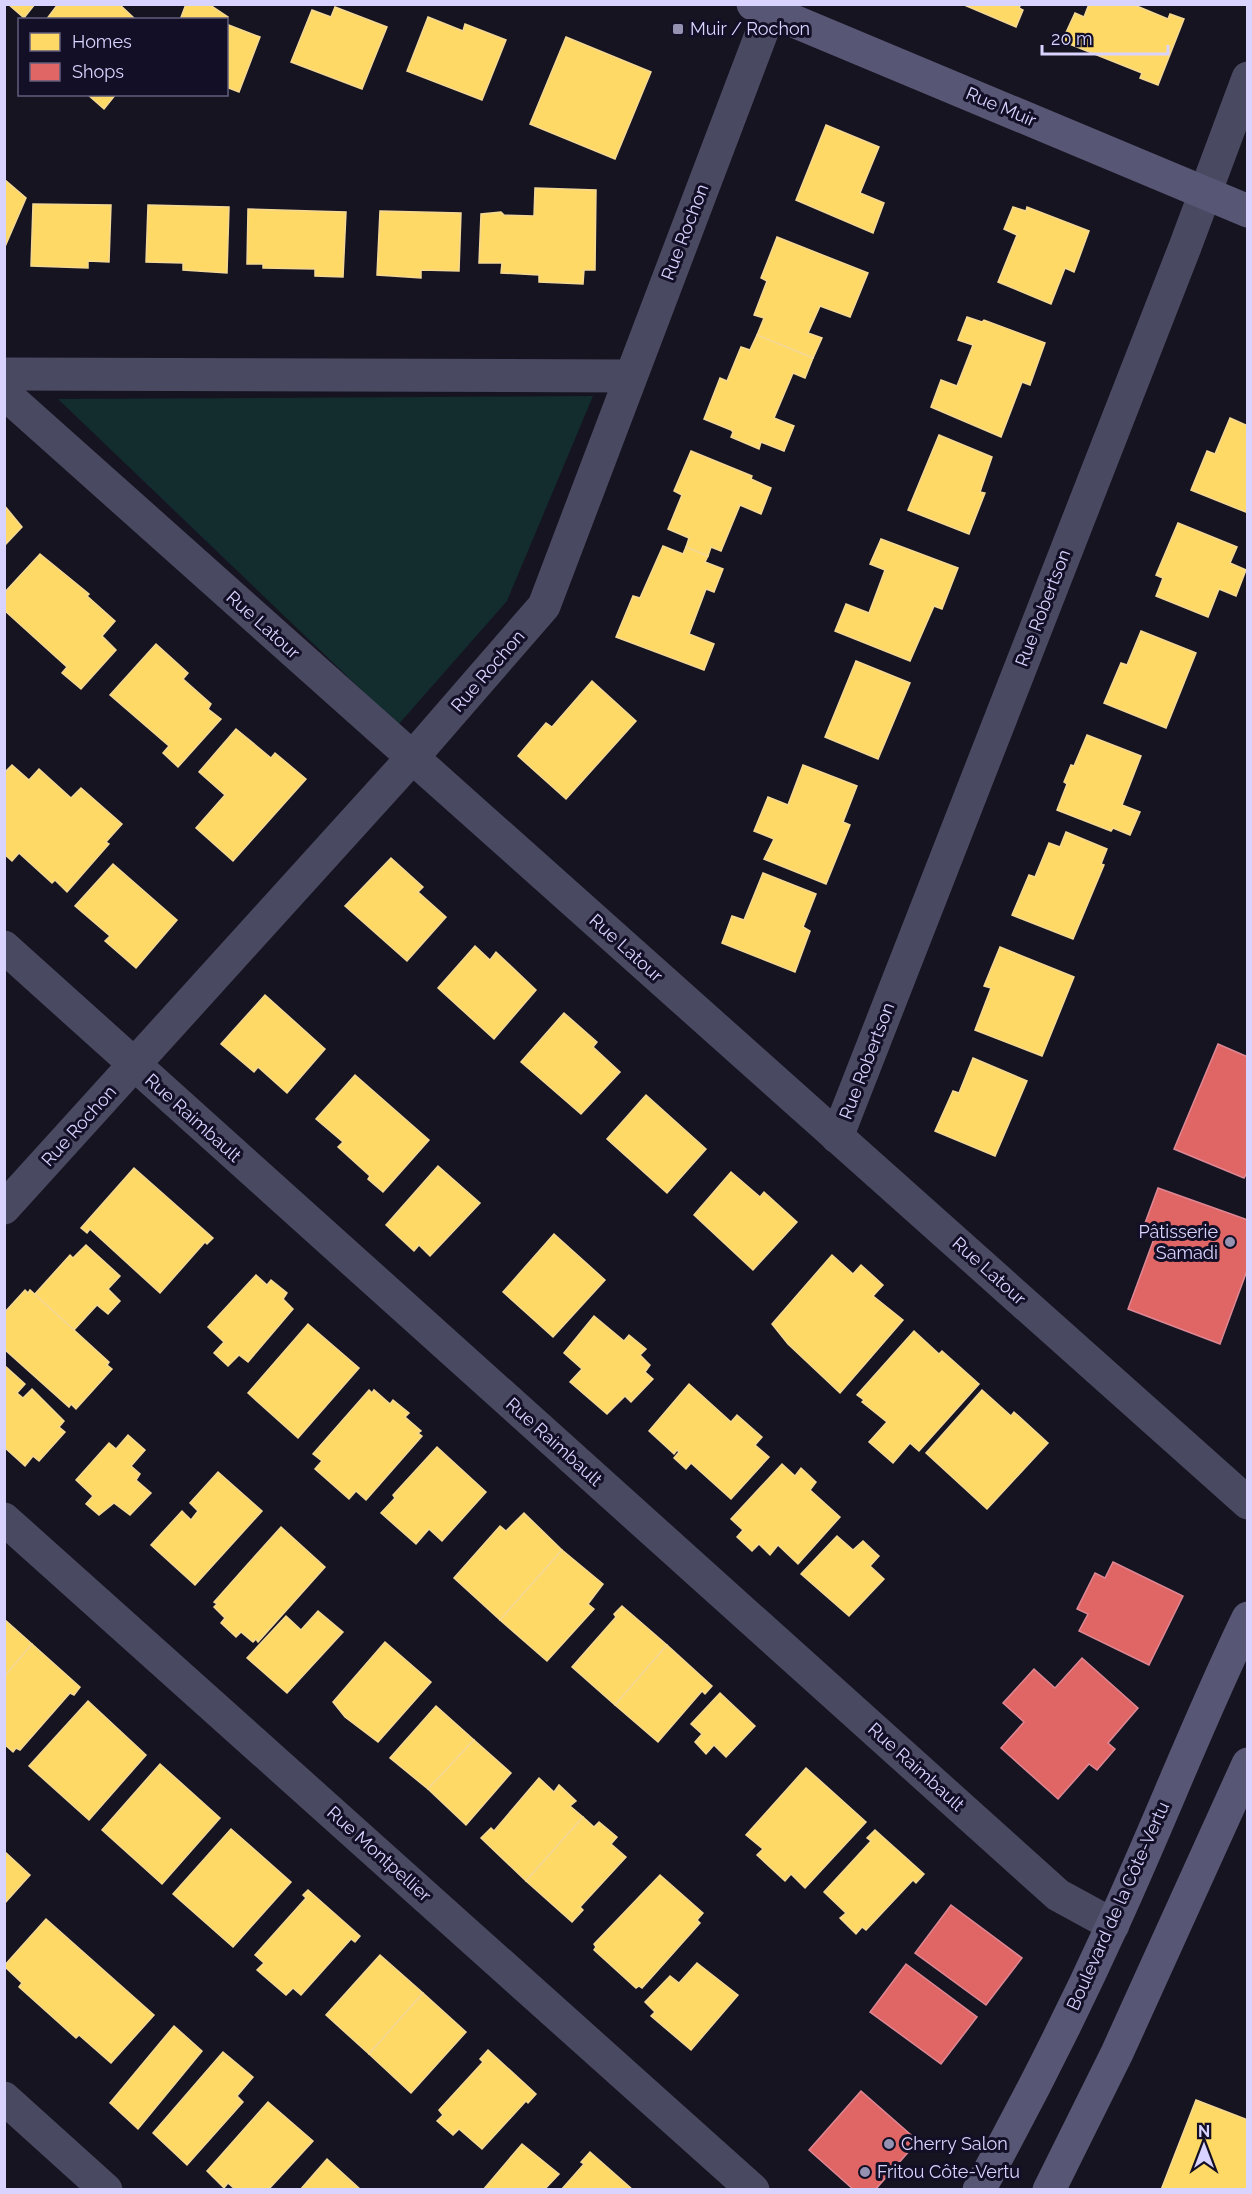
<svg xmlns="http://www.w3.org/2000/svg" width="1252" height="2194" viewBox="0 0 1252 2194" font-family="Raleway,sans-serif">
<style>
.green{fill:#132c2d}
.homes{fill:#ffd966;stroke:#f4d894;stroke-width:1.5}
.shops{fill:#e06666;stroke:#de8794;stroke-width:1.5}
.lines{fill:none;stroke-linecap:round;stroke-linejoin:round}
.street{stroke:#4a4962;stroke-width:33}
.secondary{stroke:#575674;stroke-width:33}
.poi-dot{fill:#9591b1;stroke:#130f26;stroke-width:2}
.labels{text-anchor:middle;stroke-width:6;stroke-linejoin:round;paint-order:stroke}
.poi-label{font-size:18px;fill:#d9d4ff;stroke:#130f26;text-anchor:start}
.street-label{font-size:18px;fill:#d9d4ff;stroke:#130f26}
</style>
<rect width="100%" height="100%" fill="#161421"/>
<path class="green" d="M 593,396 L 507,601 L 398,725 L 58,399 Z"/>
<g class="homes">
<path d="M 8,4 L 35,4 L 24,18 Z"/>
<path d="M 58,4 L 119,4 L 136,20 L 46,20 Z"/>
<path d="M 186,4 L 210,5 L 228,17 L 226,21 L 180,20 Z"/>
<path d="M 962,4 L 1021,4 L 1019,8 L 1023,10 L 1016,27 Z"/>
<path d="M 1089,4 L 1132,4 L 1168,19 L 1170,14 L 1184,19 L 1158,85 L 1140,78 L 1142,73 L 1062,41 L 1075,13 L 1084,17 Z"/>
<path d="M 335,7 L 387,27 L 362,89 L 291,62 L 312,10 L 331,17 Z"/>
<path d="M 428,17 L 463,31 L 465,24 L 506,40 L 482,100 L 407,71 Z"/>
<path d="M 226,24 L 260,37 L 239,92 L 226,87 Z"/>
<path d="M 566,37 L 651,72 L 615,159 L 530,124 Z"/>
<path d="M 87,94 L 116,94 L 104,109 Z"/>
<path d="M 826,125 L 879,147 L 860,193 L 884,203 L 873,233 L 796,200 Z"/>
<path d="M 4,179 L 26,198 L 4,249 Z"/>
<path d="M 535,188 L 596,190 L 595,270 L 584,270 L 583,284 L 539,282 L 539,275 L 501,273 L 502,263 L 479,263 L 481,214 L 501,212 L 504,215 L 534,216 Z"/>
<path d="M 33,204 L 111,205 L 109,262 L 88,261 L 88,268 L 31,266 Z"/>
<path d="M 148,205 L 229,207 L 227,273 L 183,270 L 183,263 L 146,262 Z"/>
<path d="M 1013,207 L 1026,211 L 1027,207 L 1089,231 L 1074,272 L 1065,268 L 1051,304 L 998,282 L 1017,235 L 1004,229 Z"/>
<path d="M 248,209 L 346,212 L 343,277 L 315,276 L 315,269 L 263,268 L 263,264 L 247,264 Z"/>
<path d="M 380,211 L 461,213 L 459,271 L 421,270 L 421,278 L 377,275 Z"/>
<path d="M 777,237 L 868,273 L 850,317 L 820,306 L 808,333 L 822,338 L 813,358 L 757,335 L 764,318 L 754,315 L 767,281 L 761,278 Z"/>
<path d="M 967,317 L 982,322 L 984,320 L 1045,343 L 1030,385 L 1022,382 L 1001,437 L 931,407 L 941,380 L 957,386 L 973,345 L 958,340 Z"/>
<path d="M 757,335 L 813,358 L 805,378 L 793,373 L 774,418 L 794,426 L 784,451 L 761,442 L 759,449 L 731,437 L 733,432 L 731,430 L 704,419 L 720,378 L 727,381 L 741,347 L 750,350 Z"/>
<path d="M 1230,418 L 1248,426 L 1248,513 L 1191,490 L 1207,451 L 1215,454 Z"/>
<path d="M 939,435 L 992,457 L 980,492 L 985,493 L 969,534 L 908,510 Z"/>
<path d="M 691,451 L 752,476 L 751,479 L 771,488 L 761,514 L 740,505 L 721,551 L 711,547 L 708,556 L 686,547 L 689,538 L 668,529 L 682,495 L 674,491 Z"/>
<path d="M 4,505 L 22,527 L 4,546 Z"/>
<path d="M 1178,523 L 1237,547 L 1230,563 L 1246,570 L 1236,596 L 1219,589 L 1208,617 L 1156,596 L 1163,578 L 1156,575 Z"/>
<path d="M 881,539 L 958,568 L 942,609 L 934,606 L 910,661 L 835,631 L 846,604 L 869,613 L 885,570 L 870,564 Z"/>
<path d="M 663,546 L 683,554 L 686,547 L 708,556 L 705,562 L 723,569 L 714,592 L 706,589 L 689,634 L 714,644 L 704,670 L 616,637 L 633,596 L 640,598 Z"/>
<path d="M 40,554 L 89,594 L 87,596 L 115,621 L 102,636 L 116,650 L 81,689 L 62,673 L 67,667 L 4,610 L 4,593 Z"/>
<path d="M 1141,631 L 1196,653 L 1166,728 L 1104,703 L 1121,663 L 1127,665 Z"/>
<path d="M 156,644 L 188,673 L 183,679 L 211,704 L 208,709 L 221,719 L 178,767 L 163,753 L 169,746 L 110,695 Z"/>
<path d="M 856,661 L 910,683 L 878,759 L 825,737 Z"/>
<path d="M 592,681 L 636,721 L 566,799 L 518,756 L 546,723 L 552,727 Z"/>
<path d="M 236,729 L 271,758 L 275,753 L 306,779 L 233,861 L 196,828 L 225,795 L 199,772 Z"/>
<path d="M 1087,735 L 1141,756 L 1122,805 L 1140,812 L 1130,835 L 1113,828 L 1111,831 L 1057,810 L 1067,784 L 1064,782 L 1071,765 L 1074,766 Z"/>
<path d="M 12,765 L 29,780 L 39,769 L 71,798 L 81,788 L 122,824 L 106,842 L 109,844 L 67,892 L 55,880 L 52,883 L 19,853 L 12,861 L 4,854 L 4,773 Z"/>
<path d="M 803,765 L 857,786 L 843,822 L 850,825 L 826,884 L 764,859 L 774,839 L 754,831 L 768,797 L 788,805 Z"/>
<path d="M 1066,832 L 1107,849 L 1101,864 L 1104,865 L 1073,939 L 1012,915 L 1029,875 L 1035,877 L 1049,843 L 1060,847 Z"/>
<path d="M 391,858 L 423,887 L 418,892 L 446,917 L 407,961 L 345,906 Z"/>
<path d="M 113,864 L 177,920 L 136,968 L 105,941 L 110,936 L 75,906 Z"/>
<path d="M 763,873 L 816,894 L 803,927 L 810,931 L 795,972 L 722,943 L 732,916 L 744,920 Z"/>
<path d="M 475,946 L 490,960 L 496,952 L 536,990 L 494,1039 L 438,988 Z"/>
<path d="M 1000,947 L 1074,977 L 1042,1056 L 975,1030 L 991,988 L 984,986 Z"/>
<path d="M 265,995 L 325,1049 L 287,1093 L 258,1067 L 254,1072 L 221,1044 Z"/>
<path d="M 564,1013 L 597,1042 L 593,1047 L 620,1072 L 581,1114 L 521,1062 Z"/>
<path d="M 973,1058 L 1027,1081 L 995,1156 L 935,1131 L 953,1091 L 959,1093 Z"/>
<path d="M 355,1075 L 429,1140 L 383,1192 L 368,1179 L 370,1176 L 338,1147 L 343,1142 L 316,1119 Z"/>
<path d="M 646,1095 L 706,1149 L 667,1193 L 607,1139 Z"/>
<path d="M 438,1166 L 480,1203 L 430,1256 L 419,1245 L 414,1251 L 386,1225 Z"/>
<path d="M 134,1168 L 213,1238 L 207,1244 L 205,1242 L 160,1293 L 90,1229 L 87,1233 L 81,1228 Z"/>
<path d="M 731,1172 L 760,1197 L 764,1192 L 797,1222 L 753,1270 L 694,1215 Z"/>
<path d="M 554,1234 L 605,1280 L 553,1337 L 503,1292 Z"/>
<path d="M 86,1245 L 120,1276 L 108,1289 L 120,1301 L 108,1314 L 97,1305 L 74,1330 L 34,1295 L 70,1255 L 73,1258 Z"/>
<path d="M 832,1255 L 853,1274 L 861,1265 L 883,1285 L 873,1296 L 903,1320 L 840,1393 L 788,1344 L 772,1324 Z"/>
<path d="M 256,1275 L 267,1285 L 271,1280 L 287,1293 L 283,1299 L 293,1309 L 248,1362 L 239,1355 L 228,1366 L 214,1353 L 224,1342 L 208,1327 Z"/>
<path d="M 25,1290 L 28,1293 L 30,1290 L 109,1362 L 107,1365 L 112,1369 L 76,1409 L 71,1404 L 69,1407 L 4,1349 L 4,1313 Z"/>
<path d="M 594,1316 L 624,1341 L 629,1335 L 646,1349 L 640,1355 L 650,1365 L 645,1372 L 653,1379 L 631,1402 L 625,1396 L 607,1414 L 570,1382 L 582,1369 L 564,1353 Z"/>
<path d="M 308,1324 L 359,1368 L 298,1438 L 248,1393 Z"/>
<path d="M 914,1331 L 939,1354 L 942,1351 L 979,1384 L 919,1451 L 910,1443 L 893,1463 L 869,1442 L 887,1422 L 862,1402 L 864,1400 L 857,1395 Z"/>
<path d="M 4,1365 L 25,1384 L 17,1393 L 23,1398 L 32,1389 L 64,1421 L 59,1427 L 65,1432 L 39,1461 L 33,1456 L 25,1466 L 4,1447 Z"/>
<path d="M 689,1384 L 731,1422 L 737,1415 L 762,1437 L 755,1445 L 769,1457 L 731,1499 L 691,1463 L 686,1469 L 674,1458 L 679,1452 L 677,1450 L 674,1454 L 649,1431 Z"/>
<path d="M 369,1390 L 372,1393 L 374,1390 L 390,1404 L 393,1400 L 409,1413 L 405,1417 L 421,1431 L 418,1433 L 422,1436 L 366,1500 L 356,1491 L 349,1499 L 315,1469 L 322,1461 L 313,1454 Z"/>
<path d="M 982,1390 L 1011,1416 L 1014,1412 L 1048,1443 L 987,1509 L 926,1453 Z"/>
<path d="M 128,1435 L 145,1450 L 131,1466 L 140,1474 L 136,1480 L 151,1493 L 130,1515 L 114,1503 L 99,1515 L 86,1504 L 93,1496 L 76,1480 L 109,1443 L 116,1449 Z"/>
<path d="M 437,1447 L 486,1492 L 442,1541 L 429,1529 L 416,1544 L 381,1513 L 395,1498 L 393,1495 Z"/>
<path d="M 782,1464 L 795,1476 L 801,1468 L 816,1482 L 810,1490 L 840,1517 L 798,1564 L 778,1545 L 770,1555 L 759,1544 L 752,1551 L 737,1537 L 743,1530 L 731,1519 Z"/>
<path d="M 218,1472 L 262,1511 L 195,1585 L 151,1545 L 182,1511 L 191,1520 L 198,1511 L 190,1503 Z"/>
<path d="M 524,1513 L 562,1550 L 500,1620 L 454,1578 L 500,1526 L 506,1531 Z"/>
<path d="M 281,1527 L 325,1567 L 258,1642 L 256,1639 L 253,1642 L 241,1632 L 236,1637 L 221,1623 L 225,1618 L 214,1607 L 217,1604 L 214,1602 Z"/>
<path d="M 837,1536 L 853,1550 L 863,1541 L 879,1556 L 870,1566 L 884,1579 L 849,1616 L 801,1574 Z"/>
<path d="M 562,1550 L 603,1584 L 588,1604 L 594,1609 L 547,1661 L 500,1620 Z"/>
<path d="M 622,1606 L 667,1645 L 615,1705 L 572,1667 L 616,1617 L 614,1614 Z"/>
<path d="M 318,1611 L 343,1632 L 287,1693 L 247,1658 L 286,1616 L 301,1630 Z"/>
<path d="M 4,1619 L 32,1644 L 4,1677 Z"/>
<path d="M 385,1642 L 431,1682 L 378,1742 L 345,1717 L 333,1702 Z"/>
<path d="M 32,1644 L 80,1687 L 74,1695 L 70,1693 L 20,1750 L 16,1748 L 13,1752 L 4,1744 L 4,1677 Z"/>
<path d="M 667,1645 L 712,1686 L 705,1694 L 702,1691 L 658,1742 L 615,1705 Z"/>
<path d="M 720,1693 L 755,1726 L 726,1757 L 714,1745 L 706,1754 L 695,1742 L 702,1734 L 691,1724 Z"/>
<path d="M 88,1701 L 146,1755 L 89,1820 L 29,1766 Z"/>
<path d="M 436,1706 L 474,1740 L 428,1789 L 390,1758 Z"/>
<path d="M 474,1740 L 511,1773 L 466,1825 L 428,1789 Z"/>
<path d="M 160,1764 L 220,1818 L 162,1884 L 102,1830 Z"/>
<path d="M 806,1768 L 866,1822 L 805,1888 L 791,1874 L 785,1881 L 757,1855 L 763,1849 L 746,1835 Z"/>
<path d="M 539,1778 L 554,1792 L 559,1785 L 576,1801 L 570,1806 L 583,1817 L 526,1881 L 481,1838 L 491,1828 L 494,1831 Z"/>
<path d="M 583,1817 L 594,1827 L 599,1822 L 617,1837 L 611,1844 L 626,1857 L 580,1907 L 583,1910 L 572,1922 L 526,1881 Z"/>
<path d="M 231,1829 L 291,1882 L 233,1947 L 173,1894 Z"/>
<path d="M 875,1830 L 924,1874 L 916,1883 L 913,1880 L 866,1930 L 862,1927 L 856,1934 L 840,1918 L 846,1913 L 824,1892 L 871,1841 L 867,1838 Z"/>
<path d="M 4,1851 L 30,1875 L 4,1904 Z"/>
<path d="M 660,1875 L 703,1913 L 697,1920 L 700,1923 L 642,1988 L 639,1986 L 636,1988 L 594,1950 L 596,1947 L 594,1944 Z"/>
<path d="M 308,1890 L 360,1936 L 355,1942 L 351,1939 L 301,1995 L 293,1988 L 286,1995 L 257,1970 L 264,1963 L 255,1955 L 306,1898 L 303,1895 Z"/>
<path d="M 46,1919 L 154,2015 L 111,2063 L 79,2035 L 76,2038 L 19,1987 L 22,1983 L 4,1966 Z"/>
<path d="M 380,1955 L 423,1993 L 369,2054 L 326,2015 Z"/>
<path d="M 697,1963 L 738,1995 L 691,2050 L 651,2016 L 655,2012 L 645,2002 L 670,1976 L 679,1983 Z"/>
<path d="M 423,1993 L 466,2032 L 411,2093 L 369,2054 Z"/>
<path d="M 174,2026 L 202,2051 L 138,2129 L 110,2103 Z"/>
<path d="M 488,2050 L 536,2094 L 528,2103 L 526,2101 L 482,2149 L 459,2129 L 453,2135 L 437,2121 L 443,2115 L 439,2110 L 483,2062 L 480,2059 Z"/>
<path d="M 223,2052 L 253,2077 L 237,2096 L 243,2102 L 187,2165 L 153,2133 Z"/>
<path d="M 1196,2100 L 1248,2120 L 1248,2190 L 1161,2190 Z"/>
<path d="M 268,2102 L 313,2141 L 268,2190 L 236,2190 L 228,2183 L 224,2188 L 207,2171 Z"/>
<path d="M 522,2144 L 559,2174 L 544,2190 L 483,2190 Z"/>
<path d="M 590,2152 L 633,2190 L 561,2190 L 584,2164 L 581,2162 Z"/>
<path d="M 327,2159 L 361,2190 L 300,2190 Z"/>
</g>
<g class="shops">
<path d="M 1218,1044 L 1248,1057 L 1248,1171 L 1244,1178 L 1174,1149 Z"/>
<path d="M 1158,1188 L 1248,1220 L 1248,1268 L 1220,1344 L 1128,1309 L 1158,1228 L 1145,1223 Z"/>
<path d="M 1113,1562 L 1183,1596 L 1149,1665 L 1079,1631 L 1088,1614 L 1077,1609 L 1095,1573 L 1105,1578 Z"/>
<path d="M 1082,1658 L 1138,1708 L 1108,1743 L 1115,1749 L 1097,1770 L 1089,1764 L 1058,1799 L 1001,1748 L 1024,1722 L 1003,1703 L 1034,1669 L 1055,1688 Z"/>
<path d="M 951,1905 L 1022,1958 L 986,2005 L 915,1953 Z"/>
<path d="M 906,1964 L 977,2017 L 941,2064 L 870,2012 Z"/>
<path d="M 861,2091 L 918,2141 L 875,2190 L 854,2190 L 809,2150 Z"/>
</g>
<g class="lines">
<g class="street">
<path d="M 4,374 L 629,376"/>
<path d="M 4,393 L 1248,1503"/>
<path d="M 4,947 L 1058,1895 L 1113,1925"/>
<path d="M 837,1137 L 1185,247 L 1248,78"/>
<path d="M 4,1208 L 412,758 L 544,606 L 770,11"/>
<path d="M 4,1519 L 753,2190"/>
<path d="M 4,2098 L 106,2190"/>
</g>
<g class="secondary">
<path d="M 753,4 L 1248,211"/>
<path d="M 979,2190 C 1027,2103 1071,2016 1112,1926 C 1159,1824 1199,1719 1248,1618"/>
<path d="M 1049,2190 L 1117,2053 L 1248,1764"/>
</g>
</g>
<g class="poi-dot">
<rect x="672" y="23" width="12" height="12" rx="3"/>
<circle cx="1230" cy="1242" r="6"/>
<circle cx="889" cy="2144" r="6"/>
<circle cx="865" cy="2172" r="6"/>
</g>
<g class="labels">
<g class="poi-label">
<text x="690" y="35">Muir / Rochon</text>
<text x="1218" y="1238" text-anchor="end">Pâtisserie<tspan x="1218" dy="21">Samadi</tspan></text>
<text x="901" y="2150">Cherry Salon</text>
<text x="877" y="2178">Fritou Côte-Vertu</text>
</g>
<g class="street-label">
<text transform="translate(1001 107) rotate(23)" y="6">Rue Muir</text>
<text transform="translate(685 232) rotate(-69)" y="6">Rue Rochon</text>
<text transform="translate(1043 608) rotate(-69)" y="6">Rue Robertson</text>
<text transform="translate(263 625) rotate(42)" y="6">Rue Latour</text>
<text transform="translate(488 671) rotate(-49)" y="6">Rue Rochon</text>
<text transform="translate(626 948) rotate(42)" y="6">Rue Latour</text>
<text transform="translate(867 1061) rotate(-69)" y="6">Rue Robertson</text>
<text transform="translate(193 1118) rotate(42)" y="6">Rue Raimbault</text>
<text transform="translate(79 1126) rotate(-48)" y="6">Rue Rochon</text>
<text transform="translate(989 1271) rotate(42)" y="6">Rue Latour</text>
<text transform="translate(554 1442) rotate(42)" y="6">Rue Raimbault</text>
<text transform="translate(916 1767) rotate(42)" y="6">Rue Raimbault</text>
<text transform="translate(379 1854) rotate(42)" y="6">Rue Montpellier</text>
<text transform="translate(1118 1906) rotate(-66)" y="6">Boulevard de la Côte-Vertu</text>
</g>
</g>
<rect width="1252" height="2194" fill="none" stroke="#d9d4ff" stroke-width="12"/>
<rect x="18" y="18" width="210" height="78" fill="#130f26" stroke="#625e7d" stroke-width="1.5"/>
<rect x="30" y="33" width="30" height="18" fill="#ffd966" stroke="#625e7d" stroke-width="1.5"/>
<text x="72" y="48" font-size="18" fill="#d9d4ff">Homes</text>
<rect x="30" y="63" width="30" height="18" fill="#e06666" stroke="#625e7d" stroke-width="1.5"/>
<text x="72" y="78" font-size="18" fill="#d9d4ff">Shops</text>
<g transform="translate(1204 2146)" stroke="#130f26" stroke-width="4.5" paint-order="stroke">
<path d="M0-4.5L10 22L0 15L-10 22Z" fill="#d9d4ff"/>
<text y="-9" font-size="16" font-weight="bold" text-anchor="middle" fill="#d9d4ff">N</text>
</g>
<path d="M1042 45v9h126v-9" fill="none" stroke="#d9d4ff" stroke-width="3"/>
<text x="1051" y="45" font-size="18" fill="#d9d4ff" stroke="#130f26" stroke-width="4.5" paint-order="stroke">20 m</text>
</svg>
